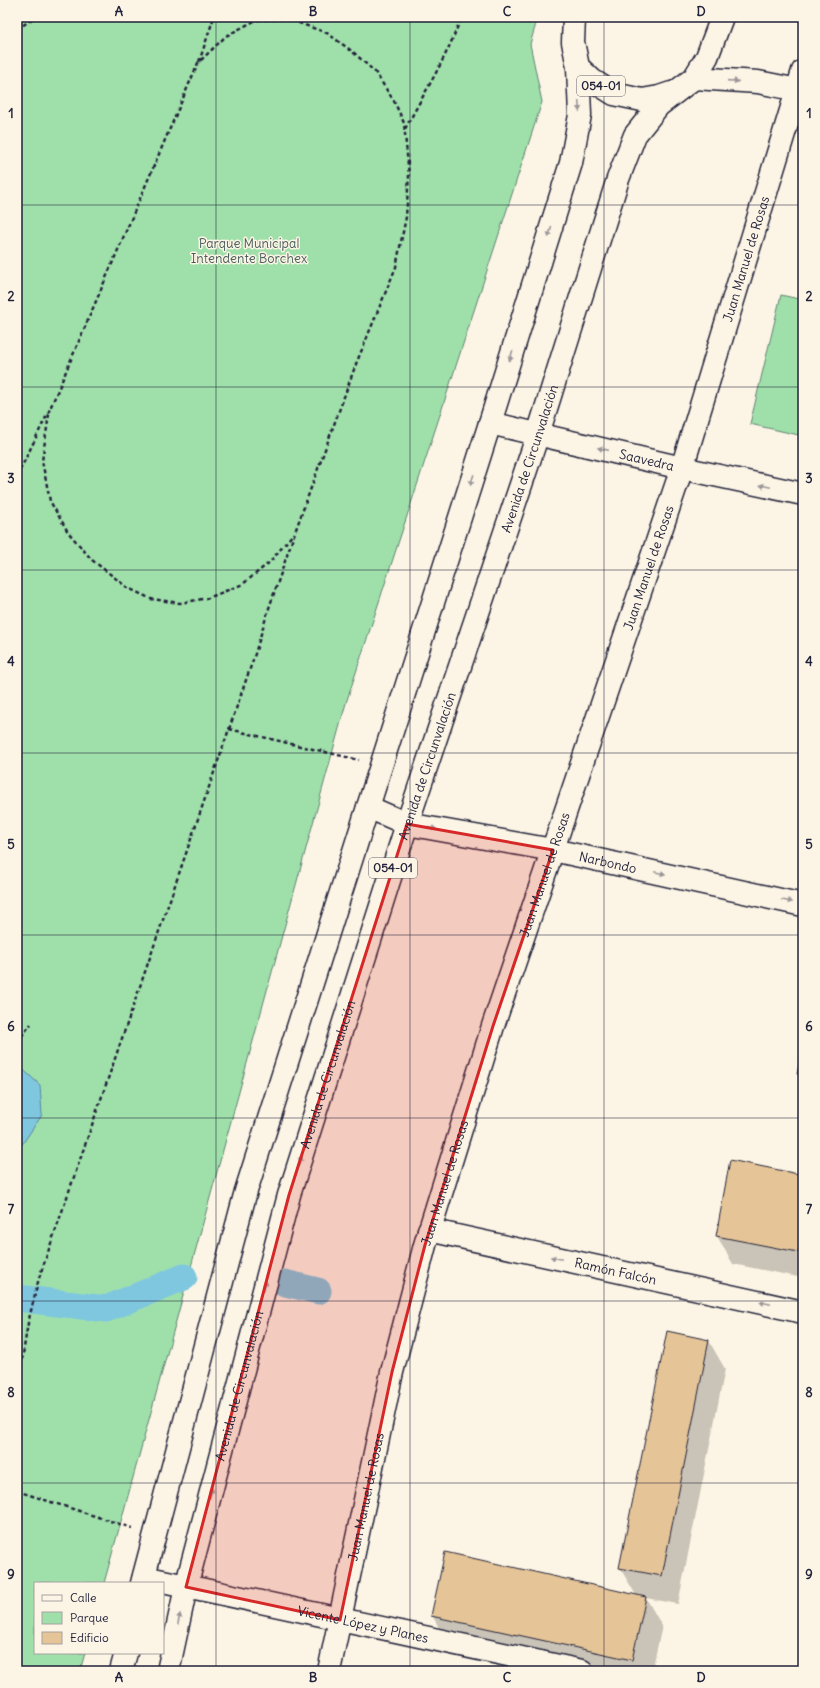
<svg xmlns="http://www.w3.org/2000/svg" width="820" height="1688" viewBox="0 0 820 1688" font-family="Delius,sans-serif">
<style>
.green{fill:#9fe0aa;stroke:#608172}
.water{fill:#7fc7df;stroke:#5a859d}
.shadow{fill:#0003}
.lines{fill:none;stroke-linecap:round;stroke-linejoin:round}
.canal{stroke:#7fc7df;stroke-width:27}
.building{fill:#e5c597;stroke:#22223b}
.street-casing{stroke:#22223b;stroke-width:25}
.secondary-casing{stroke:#22223b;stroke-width:25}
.highway-casing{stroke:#22223b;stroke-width:25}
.path{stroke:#22223b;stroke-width:2.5;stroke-dasharray:4 3;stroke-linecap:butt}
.street{stroke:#fcf5e5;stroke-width:22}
.secondary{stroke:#fcf5e5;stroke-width:22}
.highway{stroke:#fcf5e5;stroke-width:22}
.oneway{fill:#9a9698}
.marked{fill:#d62828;fill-opacity:0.2;stroke:#d62828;stroke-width:3;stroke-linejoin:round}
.grid{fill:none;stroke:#22223b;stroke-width:1;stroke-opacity:0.55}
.labels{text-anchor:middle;stroke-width:3;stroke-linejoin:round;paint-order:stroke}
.shield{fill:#fcf5e5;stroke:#63616e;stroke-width:1}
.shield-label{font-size:12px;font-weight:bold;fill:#22223b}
.park-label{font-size:13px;fill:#485b5c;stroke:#fcf5e5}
.street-label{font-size:13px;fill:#22223b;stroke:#fcf5e5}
.neatline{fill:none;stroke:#22223b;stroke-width:1.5}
.grid-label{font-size:13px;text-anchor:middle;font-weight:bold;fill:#22223b}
</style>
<rect width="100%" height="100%" fill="#fcf5e5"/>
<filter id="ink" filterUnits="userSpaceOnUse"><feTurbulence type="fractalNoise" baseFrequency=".025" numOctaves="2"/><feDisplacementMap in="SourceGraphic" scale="8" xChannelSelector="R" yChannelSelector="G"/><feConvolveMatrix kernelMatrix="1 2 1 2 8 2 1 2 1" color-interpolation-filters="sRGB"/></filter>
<g filter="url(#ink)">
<g class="green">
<path d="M 17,17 L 538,17 L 530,44 L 542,102 L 346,703 L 104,1583 L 35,1583 L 35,1653 L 85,1653 L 80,1671 L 17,1671 Z"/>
<path d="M 781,295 L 803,300 L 803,436 L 750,424 Z"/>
</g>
<path class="water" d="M 17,1064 L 40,1085 L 42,1115 L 17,1152 Z"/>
<g class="shadow">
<path d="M 803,1051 L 803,1082 L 798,1074 Z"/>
<path d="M 803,1176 L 803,1278 L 733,1264 L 717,1236 Z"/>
<path d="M 709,1341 L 725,1369 L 678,1604 L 646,1598 L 662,1626 L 652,1671 L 571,1671 L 448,1644 L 432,1615 L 636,1595 L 620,1568 Z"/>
</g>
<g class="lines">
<g class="canal">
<path d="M 285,1283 L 318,1291"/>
<path d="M 17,1298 L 106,1309 L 184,1277"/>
</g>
</g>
<g class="building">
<path d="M 803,1046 L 803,1075 L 797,1074 Z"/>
<path d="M 730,1160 L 803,1175 L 803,1253 L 716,1236 Z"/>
<path d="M 667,1331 L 709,1340 L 662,1576 L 619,1568 Z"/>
<path d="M 445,1552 L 646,1597 L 632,1660 L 431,1616 Z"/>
</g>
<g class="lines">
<defs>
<g id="street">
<path id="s1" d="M 490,423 L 682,468 L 803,494"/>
<path id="s2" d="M 368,807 L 407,824 L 553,850 L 803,905"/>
<path id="s3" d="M 429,1230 L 803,1312"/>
<path id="s4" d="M 144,1577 L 582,1671"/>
<path id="s5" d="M 329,1671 L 392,1372 L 425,1245 L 493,1026 L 682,468 L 803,71"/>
</g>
<path id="secondary" d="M 694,78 L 758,82 L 803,91"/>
<g id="highway">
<path d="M 574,17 L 573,42 L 578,67 L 592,80 L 614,94 L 642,100 L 659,97 L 671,93"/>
<path d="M 142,1583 L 246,1191 L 490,423 L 571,163 L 580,115 L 578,67"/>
<path d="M 121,1671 L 126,1653"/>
<path id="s6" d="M 168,1671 L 186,1587 L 289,1195 L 407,824 L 538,434 L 618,179 L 635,135 L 659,105 L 694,78 L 707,57 L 722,17"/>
</g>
</defs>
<use href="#street" class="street-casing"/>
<use href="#secondary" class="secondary-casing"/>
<use href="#highway" class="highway-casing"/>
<g class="path">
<path d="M 17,29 L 36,17"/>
<path d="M 199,62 L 214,17"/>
<path d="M 405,129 C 424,93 448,56 461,17"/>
<path d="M 49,414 L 42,461 L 50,501 L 68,532 L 92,560 L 128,588 L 151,599 L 180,603 L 208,598 L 243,584 L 270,562 L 293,534"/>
<path d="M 17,476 L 49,411 L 198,63 L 226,36 L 256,20 L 288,19 L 327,33 L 353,52 L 375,72 L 394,101 L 404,123 L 409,176 L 406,217 L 396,267 L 356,364 L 295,532 L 268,611 L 254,657 L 39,1278 L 28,1323 L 17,1391"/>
<path d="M 229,729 L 359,760"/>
<path d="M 17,1042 L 31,1024"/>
<path d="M 17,1491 L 132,1528"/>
</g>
<use href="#street" class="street"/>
<use href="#secondary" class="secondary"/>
<use href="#highway" class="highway"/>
</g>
<defs><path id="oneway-solid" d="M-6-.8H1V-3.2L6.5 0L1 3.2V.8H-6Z"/></defs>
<g class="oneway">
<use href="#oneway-solid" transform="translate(733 81) rotate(4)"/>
<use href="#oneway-solid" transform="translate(579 106) rotate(87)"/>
<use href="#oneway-solid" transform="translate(550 232) rotate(107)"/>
<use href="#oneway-solid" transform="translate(511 356) rotate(107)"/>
<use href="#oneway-solid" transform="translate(603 449) rotate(-167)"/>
<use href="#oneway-solid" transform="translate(472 480) rotate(108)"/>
<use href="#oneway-solid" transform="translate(765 486) rotate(-168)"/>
<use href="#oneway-solid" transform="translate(431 828) rotate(10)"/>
<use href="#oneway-solid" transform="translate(660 873) rotate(12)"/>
<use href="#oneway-solid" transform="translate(787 901) rotate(12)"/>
<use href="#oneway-solid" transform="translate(300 1161) rotate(-72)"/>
<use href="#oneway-solid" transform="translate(556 1258) rotate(-168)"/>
<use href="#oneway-solid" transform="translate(265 1286) rotate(-75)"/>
<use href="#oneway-solid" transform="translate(765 1303) rotate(-168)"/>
<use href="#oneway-solid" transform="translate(211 1493) rotate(-75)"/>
<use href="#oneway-solid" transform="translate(179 1619) rotate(-78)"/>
</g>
</g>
<path class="marked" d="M 407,824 L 553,850 L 493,1026 L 425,1245 L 392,1372 L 340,1620 L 186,1587 L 289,1195 Z"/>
<path class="grid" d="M 216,17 L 216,1671M 410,17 L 410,1671M 604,17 L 604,1671M 17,205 L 803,205M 17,387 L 803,387M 17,570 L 803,570M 17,753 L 803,753M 17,935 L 803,935M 17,1118 L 803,1118M 17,1301 L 803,1301M 17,1483 L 803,1483"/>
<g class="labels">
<g class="shield">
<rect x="577" y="76" width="48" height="20" rx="3"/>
<rect x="369" y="858" width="48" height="20" rx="3"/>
</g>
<g class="shield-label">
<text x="601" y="90">054-01</text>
<text x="393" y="872">054-01</text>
</g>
<g class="park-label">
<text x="249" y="248">Parque Municipal<tspan x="249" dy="15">Intendente Borchex</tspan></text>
</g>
<g class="street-label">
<text dy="5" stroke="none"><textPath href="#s5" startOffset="1474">Juan Manuel de Rosas</textPath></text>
<text dy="5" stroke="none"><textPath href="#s6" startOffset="1266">Avenida de Circunvalación</textPath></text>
<text dy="5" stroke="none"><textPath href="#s1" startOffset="161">Saavedra</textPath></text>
<text dy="5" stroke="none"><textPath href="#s5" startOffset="1150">Juan Manuel de Rosas</textPath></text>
<text dy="5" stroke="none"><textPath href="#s6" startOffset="942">Avenida de Circunvalación</textPath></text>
<text dy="5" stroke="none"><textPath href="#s2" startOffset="247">Narbondo</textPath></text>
<text dy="5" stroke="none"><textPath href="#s5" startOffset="826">Juan Manuel de Rosas</textPath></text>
<text dy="5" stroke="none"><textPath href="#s6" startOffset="618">Avenida de Circunvalación</textPath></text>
<text dy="5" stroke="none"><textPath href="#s5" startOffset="502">Juan Manuel de Rosas</textPath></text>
<text dy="5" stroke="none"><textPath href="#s3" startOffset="191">Ramón Falcón</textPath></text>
<text dy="5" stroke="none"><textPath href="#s6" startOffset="294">Avenida de Circunvalación</textPath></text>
<text dy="5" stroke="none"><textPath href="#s5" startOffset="178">Juan Manuel de Rosas</textPath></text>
<text dy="5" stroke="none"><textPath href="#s4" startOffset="224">Vicente López y Planes</textPath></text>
</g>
</g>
<rect width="820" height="1688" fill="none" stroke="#fcf5e5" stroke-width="44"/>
<rect x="34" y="1582" width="130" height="72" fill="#fcf5e5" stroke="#a5a1a1"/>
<rect x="42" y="1595" width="20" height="6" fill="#fcf5e5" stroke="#a5a1a1"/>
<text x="70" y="1602" font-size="12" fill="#22223b">Calle</text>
<rect x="42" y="1612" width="20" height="12" fill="#9fe0aa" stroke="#a5a1a1"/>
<text x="70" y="1622" font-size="12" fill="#22223b">Parque</text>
<rect x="42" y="1632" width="20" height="12" fill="#e5c597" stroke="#a5a1a1"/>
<text x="70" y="1642" font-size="12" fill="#22223b">Edificio</text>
<rect x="22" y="22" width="776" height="1644" class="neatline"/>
<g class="grid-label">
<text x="119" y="16">A</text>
<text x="313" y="16">B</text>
<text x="507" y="16">C</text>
<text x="701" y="16">D</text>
<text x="11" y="118">1</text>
<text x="809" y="118">1</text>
<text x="11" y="301">2</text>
<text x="809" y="301">2</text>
<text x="11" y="483">3</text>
<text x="809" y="483">3</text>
<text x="11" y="666">4</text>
<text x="809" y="666">4</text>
<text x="11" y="849">5</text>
<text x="809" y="849">5</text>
<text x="11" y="1031">6</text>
<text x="809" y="1031">6</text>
<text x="11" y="1214">7</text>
<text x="809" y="1214">7</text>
<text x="11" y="1397">8</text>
<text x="809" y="1397">8</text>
<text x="11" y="1579">9</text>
<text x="809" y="1579">9</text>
<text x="119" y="1682">A</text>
<text x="313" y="1682">B</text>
<text x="507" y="1682">C</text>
<text x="701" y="1682">D</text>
</g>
</svg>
